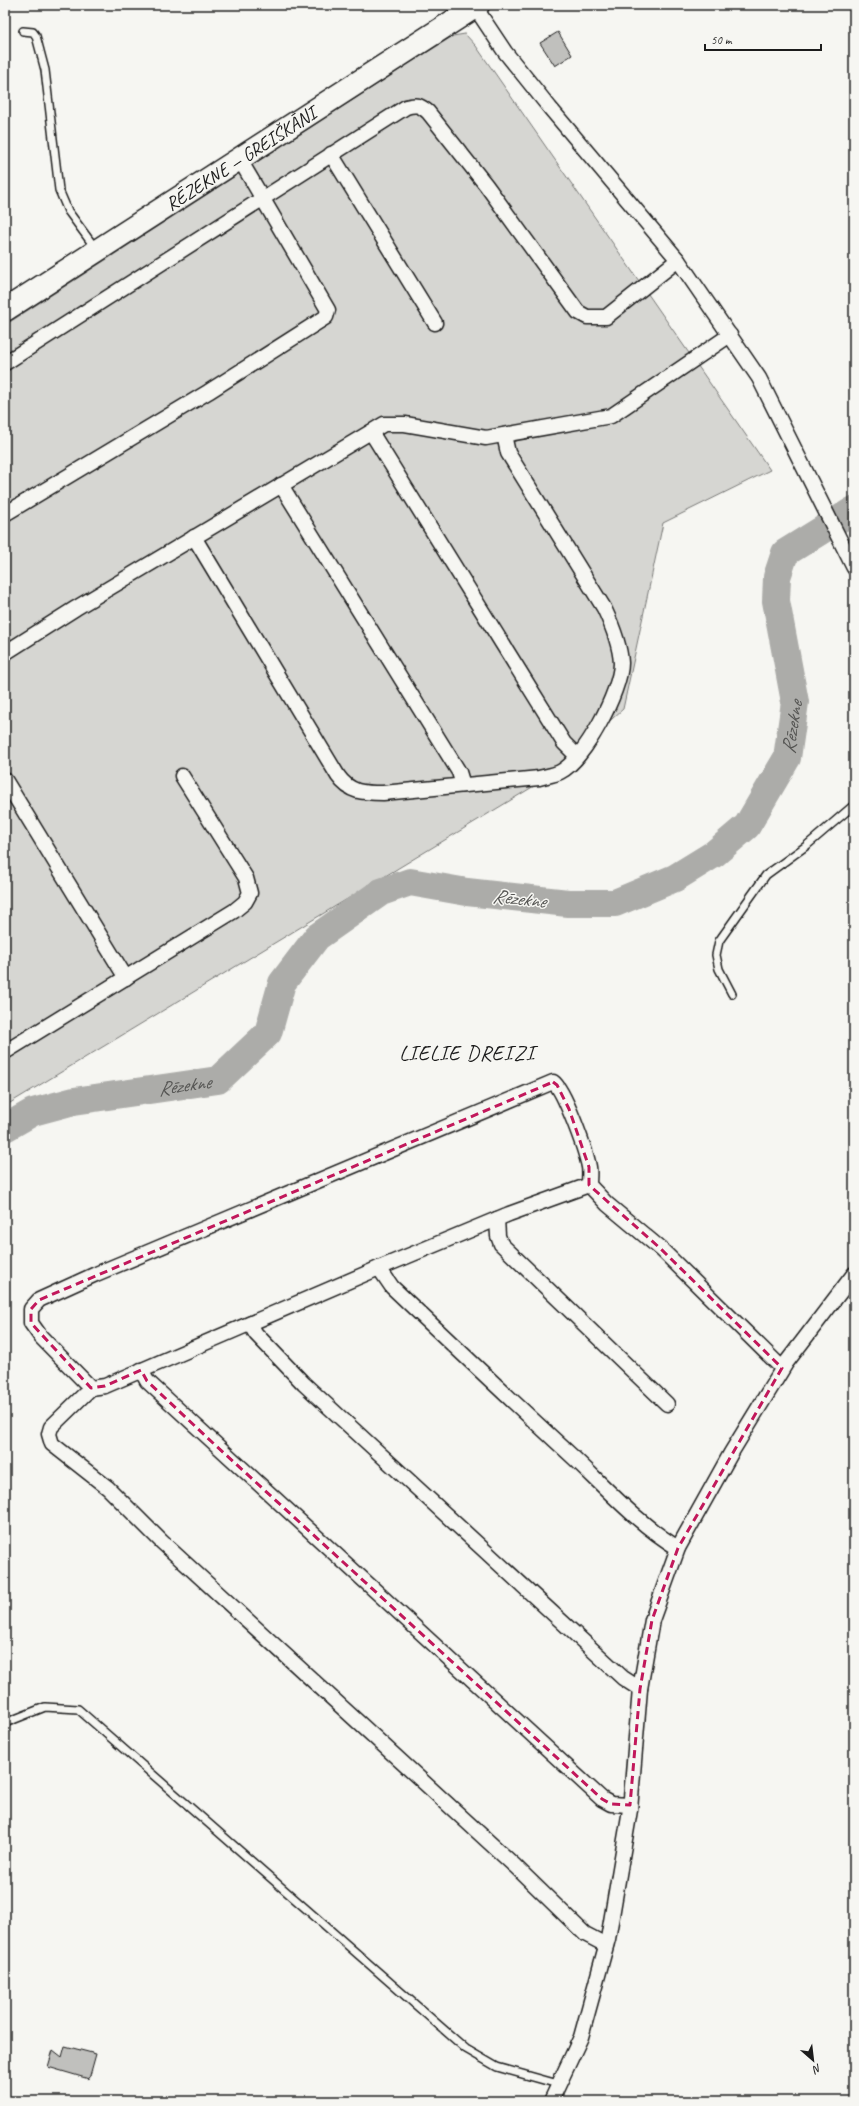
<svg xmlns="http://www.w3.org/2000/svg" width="859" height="2106" viewBox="0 0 859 2106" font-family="Caveat,sans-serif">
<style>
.green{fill:#d6d6d2;stroke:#797977}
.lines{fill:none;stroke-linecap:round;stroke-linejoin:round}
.river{stroke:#acaca9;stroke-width:28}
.building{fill:#c0c0bd;stroke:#1c1c1c}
.service-casing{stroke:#1c1c1c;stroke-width:10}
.minor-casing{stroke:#1c1c1c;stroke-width:17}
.primary-casing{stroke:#1c1c1c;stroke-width:25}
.service{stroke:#f6f6f2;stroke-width:7}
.minor{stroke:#f6f6f2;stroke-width:14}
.primary{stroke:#f6f6f2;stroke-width:22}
.marked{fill:none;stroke:#c2185b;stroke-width:3;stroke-dasharray:8 5;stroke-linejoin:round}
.labels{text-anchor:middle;stroke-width:3;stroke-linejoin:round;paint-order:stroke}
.street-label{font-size:19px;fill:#1c1c1c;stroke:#f6f6f2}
.water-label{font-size:20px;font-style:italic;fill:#565654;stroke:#f6f6f2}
.quarter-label{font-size:21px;letter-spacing:1px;fill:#1c1c1c;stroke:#f6f6f2}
</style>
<rect width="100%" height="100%" fill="#f6f6f2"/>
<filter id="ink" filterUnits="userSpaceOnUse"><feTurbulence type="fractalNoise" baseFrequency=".025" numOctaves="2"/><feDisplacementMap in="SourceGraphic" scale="8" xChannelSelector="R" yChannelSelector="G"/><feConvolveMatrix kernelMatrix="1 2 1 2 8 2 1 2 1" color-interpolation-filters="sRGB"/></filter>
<g filter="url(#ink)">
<path class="green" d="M 465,34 L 476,46 L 770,470 L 663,523 L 623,709 L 544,780 L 5,1106 L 5,325 L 410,63 L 453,36 Z"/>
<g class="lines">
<path class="river" id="s1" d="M 5,1128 L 33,1112 L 74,1101 L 218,1080 L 268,1033 L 282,983 L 317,937 L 381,892 L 410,882 L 467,892 L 568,903 L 615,903 L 675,878 L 714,854 L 747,826 L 787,758 L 795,702 L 776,601 L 777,577 L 785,553 L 854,510"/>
</g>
<g class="building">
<path d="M 558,32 L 572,55 L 555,66 L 540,43 Z"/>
<path d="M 65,2046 L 96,2054 L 89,2079 L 48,2067 L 53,2050 L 62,2057 Z"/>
</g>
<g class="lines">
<defs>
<g id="service">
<path d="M 23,31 L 33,32 L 36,36 L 45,70 L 59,190 L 68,211 L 96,249"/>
<path d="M 732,994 L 719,969 L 716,955 L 719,941 L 766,875 L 806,846 L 854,805"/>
<path d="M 5,1723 L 45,1707 L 78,1709 L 466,2049 L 497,2067 L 558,2084"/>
</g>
<g id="minor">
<path d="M 475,7 L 505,52 L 550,108 L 678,260 L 759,378 L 854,568"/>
<path d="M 331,154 L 435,323"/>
<path d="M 5,363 L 406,107 C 416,104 420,105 428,112 L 486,185 L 578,312 L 587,317 L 606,317 L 678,260"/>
<path d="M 371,432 L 564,743 L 577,756"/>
<path d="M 281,485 L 459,772 L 463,785"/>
<path d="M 5,514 L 208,392 L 326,317 L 328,310 L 240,160"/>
<path d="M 194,537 L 338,776 C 350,793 363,793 383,793 L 539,778 C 546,776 554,775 560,772 C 584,760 621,691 621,663 C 620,644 612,625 604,608 L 508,453 L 504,435"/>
<path d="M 5,653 L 76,608 L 384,424 L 405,424 L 486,438 L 611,416 L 730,335"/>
<path d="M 5,780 L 126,978"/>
<path d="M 5,1052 L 234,911 L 245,902 L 250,893 L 246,878 L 182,776"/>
<path d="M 589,1185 C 589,1179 590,1172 589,1167 C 586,1151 564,1089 553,1082 L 96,1274 L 39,1300 L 31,1309 L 31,1323 L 41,1337 L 91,1388 L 105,1386 L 379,1268 L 509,1214 L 589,1185 L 607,1204 L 661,1249 L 782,1368"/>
<path d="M 497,1219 L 498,1236 L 501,1244 L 667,1404"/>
<path d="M 379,1268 L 392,1287 C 452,1344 512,1401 573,1457 C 606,1488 638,1524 678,1548"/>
<path d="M 250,1324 L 256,1334 L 304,1384 L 623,1678 L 640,1689"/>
<path d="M 141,1370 L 147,1381 L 602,1799 L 611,1804 L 630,1805"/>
<path d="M 91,1388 L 51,1427 L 49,1434 L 52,1444 L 108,1488 L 162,1542 L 515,1866 L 585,1934 L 606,1945"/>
<path d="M 551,2101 L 581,2037 L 608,1939 L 630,1810 L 640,1689 L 652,1620 L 678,1548 L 731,1453 L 786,1363 L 854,1274"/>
</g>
<g id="primary">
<path id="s2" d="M 5,310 L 478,5"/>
</g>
</defs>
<use href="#service" class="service-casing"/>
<use href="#minor" class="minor-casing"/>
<use href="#primary" class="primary-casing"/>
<use href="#service" class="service"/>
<use href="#minor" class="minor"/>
<use href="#primary" class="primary"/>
</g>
</g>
<path class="marked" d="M 553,1082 L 557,1085 L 569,1109 L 589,1167 L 589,1185 L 661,1249 L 782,1368 L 678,1548 L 652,1620 L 640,1689 L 630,1805 L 611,1804 L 602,1799 L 213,1443 L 147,1381 L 141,1370 L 105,1386 L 91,1388 L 31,1323 L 31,1309 L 39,1300 Z"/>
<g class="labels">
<g class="street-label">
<text dy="7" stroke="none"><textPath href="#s2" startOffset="280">RĒZEKNE — GREIŠKĀNI</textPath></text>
</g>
<g class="water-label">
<text dy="7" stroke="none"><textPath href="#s1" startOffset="978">Rēzekne</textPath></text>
<text transform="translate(519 898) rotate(6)" y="7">Rēzekne</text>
<text dy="7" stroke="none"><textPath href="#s1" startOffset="186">Rēzekne</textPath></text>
</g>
<g class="quarter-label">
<text x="467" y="1060">LIELIE DREIZI</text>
</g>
</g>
<rect width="859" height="2106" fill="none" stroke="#f6f6f2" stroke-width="20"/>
<rect x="10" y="10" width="839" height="2086" fill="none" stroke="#1c1c1c" stroke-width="1.5" filter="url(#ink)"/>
<g transform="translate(813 2060) rotate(152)" stroke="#f6f6f2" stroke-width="3" paint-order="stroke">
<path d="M0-3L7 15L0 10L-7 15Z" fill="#1c1c1c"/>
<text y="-6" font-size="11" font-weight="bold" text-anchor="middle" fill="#1c1c1c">N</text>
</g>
<path d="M705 44v6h116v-6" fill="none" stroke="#1c1c1c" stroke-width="2"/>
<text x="711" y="44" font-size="12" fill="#1c1c1c" stroke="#f6f6f2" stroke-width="3" paint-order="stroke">50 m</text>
</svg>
